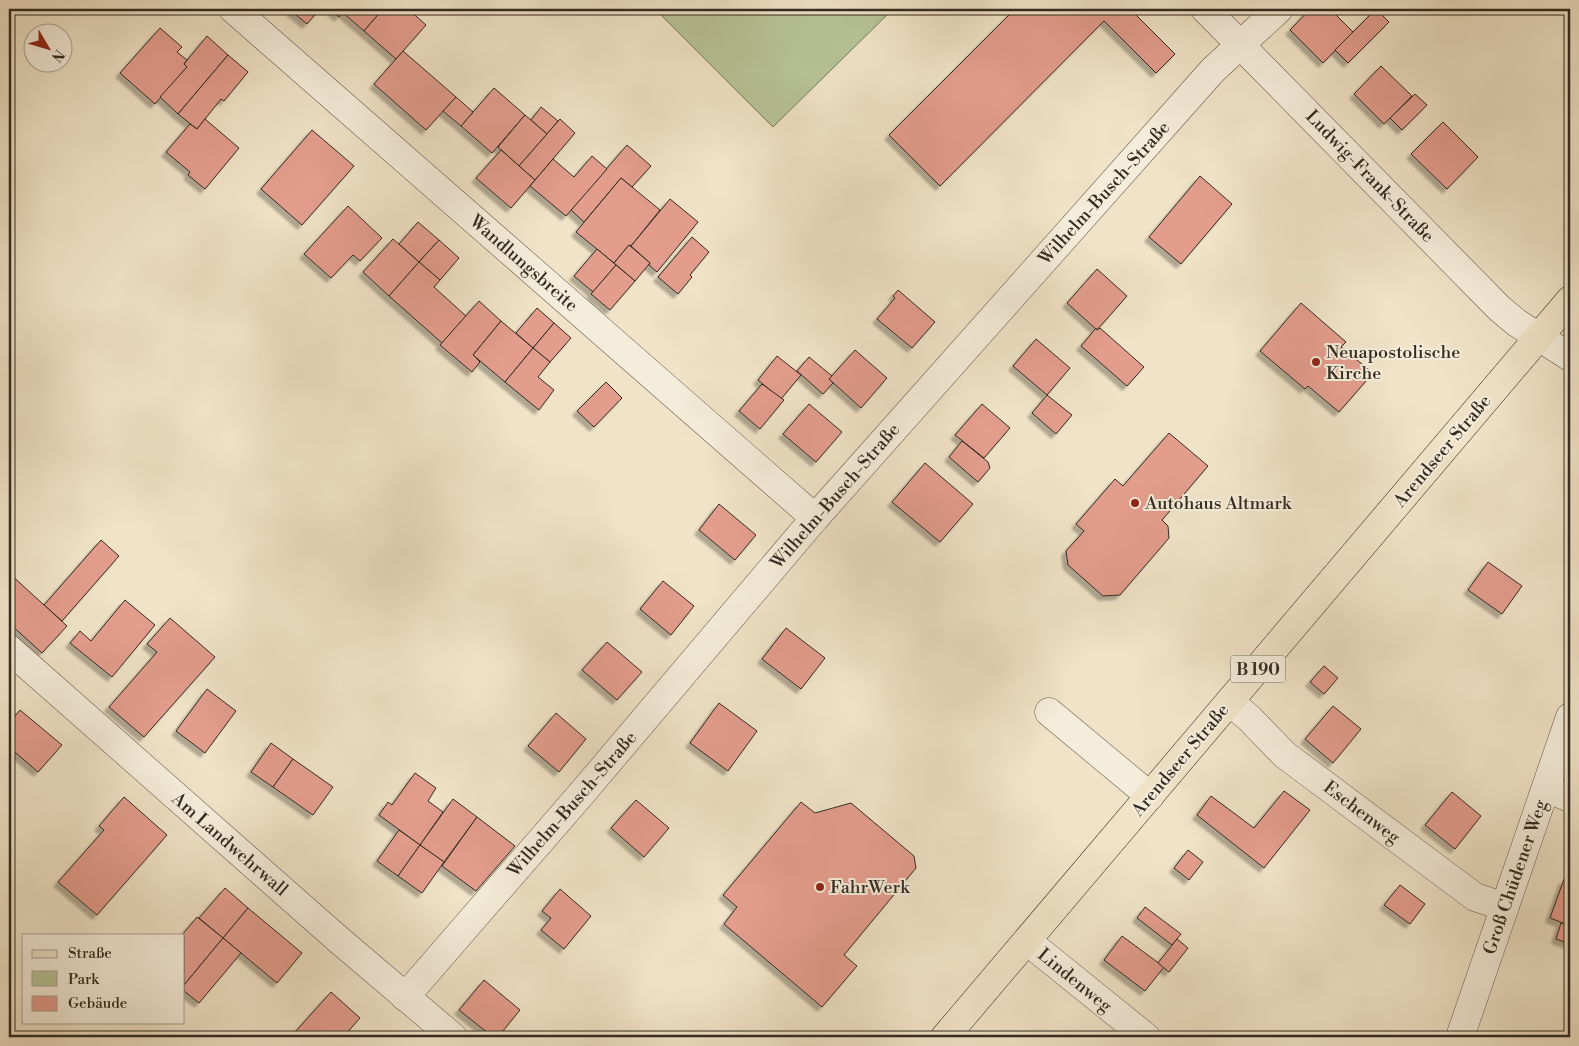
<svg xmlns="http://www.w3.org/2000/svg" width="1579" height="1046" viewBox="0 0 1579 1046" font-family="'Libre Bodoni',serif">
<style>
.green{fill:#b7c497;stroke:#75785c}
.building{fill:#e39d8d;stroke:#332b21;filter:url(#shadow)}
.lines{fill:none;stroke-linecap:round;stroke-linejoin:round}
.minor-casing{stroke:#62594a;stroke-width:29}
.major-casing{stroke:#332b21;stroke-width:29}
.minor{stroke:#f5eddb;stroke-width:28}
.major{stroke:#f0e3c7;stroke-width:28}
.poi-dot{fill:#8f2418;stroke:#f5eddb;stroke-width:2}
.labels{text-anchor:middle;stroke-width:4;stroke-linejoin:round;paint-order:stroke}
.shield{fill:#f5eddb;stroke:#6d6559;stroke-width:1}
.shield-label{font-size:16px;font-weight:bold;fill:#332b21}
.street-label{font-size:18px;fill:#332b21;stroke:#f5eddb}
.poi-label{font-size:18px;fill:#332b21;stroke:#f5eddb;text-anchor:start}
</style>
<defs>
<filter id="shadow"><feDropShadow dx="-4.5" dy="4.5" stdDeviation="1" flood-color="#0004"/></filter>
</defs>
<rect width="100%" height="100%" fill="#f0e3c7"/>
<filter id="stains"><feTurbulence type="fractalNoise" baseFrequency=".004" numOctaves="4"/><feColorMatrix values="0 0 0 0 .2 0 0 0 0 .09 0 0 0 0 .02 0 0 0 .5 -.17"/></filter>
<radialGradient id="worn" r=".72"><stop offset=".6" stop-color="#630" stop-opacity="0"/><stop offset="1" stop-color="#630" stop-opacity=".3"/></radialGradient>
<path class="green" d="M 655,9 L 893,9 L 773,127 Z"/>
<g class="building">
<path d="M 292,9 L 320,9 L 307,24 L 290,10 Z"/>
<path d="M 330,9 L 381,9 L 382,10 L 364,31 L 342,12 L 339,17 Z"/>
<path d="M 383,9 L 408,9 L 426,25 L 396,59 L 364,31 Z"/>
<path d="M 1015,9 L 1130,9 L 1175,54 L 1156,73 L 1104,21 L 940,186 L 889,135 Z"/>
<path d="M 1310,9 L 1330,9 L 1353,32 L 1323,63 L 1290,30 Z"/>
<path d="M 1376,9 L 1389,22 L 1348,63 L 1335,50 Z"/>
<path d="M 160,28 L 182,47 L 177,52 L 187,60 L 184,64 L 187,67 L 155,104 L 120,73 Z"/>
<path d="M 207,36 L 228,55 L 178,114 L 160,97 L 187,67 L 184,64 Z"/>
<path d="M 403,51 L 456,97 L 426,130 L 374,84 Z"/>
<path d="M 228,55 L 248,72 L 224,101 L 221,99 L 197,129 L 178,114 Z"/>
<path d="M 1381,66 L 1412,96 L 1384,124 L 1354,94 Z"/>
<path d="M 494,88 L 525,115 L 492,153 L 461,126 Z"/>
<path d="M 1415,94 L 1427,105 L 1402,130 L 1390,118 Z"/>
<path d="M 456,97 L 473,112 L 461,126 L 443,111 Z"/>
<path d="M 541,107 L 558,121 L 547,134 L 531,120 Z"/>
<path d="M 525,115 L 547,134 L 519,166 L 498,147 Z"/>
<path d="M 205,119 L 239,148 L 205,189 L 188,175 L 190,172 L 166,152 L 190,124 L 197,129 Z"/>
<path d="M 560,119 L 575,133 L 535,180 L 519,166 Z"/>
<path d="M 1443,122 L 1478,157 L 1447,189 L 1411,154 Z"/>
<path d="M 312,130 L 354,166 L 302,225 L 261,189 Z"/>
<path d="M 627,145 L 651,166 L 632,187 L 621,178 L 584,222 L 571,210 Z"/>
<path d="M 501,150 L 535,180 L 511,208 L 476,178 Z"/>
<path d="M 592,156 L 607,169 L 566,216 L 530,186 L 553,159 L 574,177 Z"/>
<path d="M 1200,176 L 1232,204 L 1181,264 L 1149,237 Z"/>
<path d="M 621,178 L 660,210 L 631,246 L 629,245 L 614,263 L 576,232 Z"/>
<path d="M 670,199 L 698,222 L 657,272 L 649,265 L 650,263 L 631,246 Z"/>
<path d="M 348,206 L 382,238 L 360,261 L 353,255 L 331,278 L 304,254 Z"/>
<path d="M 418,222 L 439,240 L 419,262 L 399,244 Z"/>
<path d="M 692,237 L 709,252 L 690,275 L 692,277 L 678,294 L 658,277 Z"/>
<path d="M 393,239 L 419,262 L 389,296 L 363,272 Z"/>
<path d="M 439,240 L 459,258 L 440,280 L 419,262 Z"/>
<path d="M 629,245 L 650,263 L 635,281 L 614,263 Z"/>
<path d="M 597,249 L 616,265 L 593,292 L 574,276 Z"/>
<path d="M 419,262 L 440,280 L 434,287 L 466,316 L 442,343 L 389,296 Z"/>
<path d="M 616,265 L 635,281 L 610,310 L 591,294 Z"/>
<path d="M 1097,269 L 1127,296 L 1097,330 L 1067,303 Z"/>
<path d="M 898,290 L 935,322 L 912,348 L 877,319 L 895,298 L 893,296 Z"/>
<path d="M 479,301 L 501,321 L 473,355 L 480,362 L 472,372 L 440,345 Z"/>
<path d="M 1301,303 L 1346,342 L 1341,347 L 1373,373 L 1339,412 L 1308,386 L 1305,389 L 1260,351 Z"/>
<path d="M 537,308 L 554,323 L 533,348 L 516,333 Z"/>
<path d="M 501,321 L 533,348 L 505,382 L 473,355 Z"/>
<path d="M 554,323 L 571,338 L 550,362 L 533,348 Z"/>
<path d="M 1096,328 L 1097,330 L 1100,328 L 1144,367 L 1127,386 L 1081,346 Z"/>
<path d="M 1036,339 L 1070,368 L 1047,395 L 1013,366 Z"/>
<path d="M 533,348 L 550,362 L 538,377 L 554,390 L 539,410 L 505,382 Z"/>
<path d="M 855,350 L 887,378 L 861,408 L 829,379 Z"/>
<path d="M 777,356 L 801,375 L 781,399 L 758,380 Z"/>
<path d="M 809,357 L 832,376 L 829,379 L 833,383 L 823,394 L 797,371 Z"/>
<path d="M 606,382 L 622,398 L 594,427 L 577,411 Z"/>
<path d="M 762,384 L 784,400 L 760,429 L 739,411 Z"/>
<path d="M 1047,395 L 1072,415 L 1056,434 L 1032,413 Z"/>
<path d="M 809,404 L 842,432 L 816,462 L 783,434 Z"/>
<path d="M 982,404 L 1010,428 L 984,458 L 955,435 Z"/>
<path d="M 1169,433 L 1208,466 L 1162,520 L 1168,526 L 1169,538 L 1120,595 L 1103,596 L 1068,565 L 1066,551 L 1084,531 L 1076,524 L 1115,479 L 1123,486 Z"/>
<path d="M 962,441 L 988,462 L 990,468 L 978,482 L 949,457 Z"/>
<path d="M 925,463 L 973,504 L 940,542 L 892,502 Z"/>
<path d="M 719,504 L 756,535 L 735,560 L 699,530 Z"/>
<path d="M 101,540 L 119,556 L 62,621 L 44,605 Z"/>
<path d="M 1488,562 L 1522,586 L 1502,614 L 1468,590 Z"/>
<path d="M 9,573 L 67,626 L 42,653 L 9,623 Z"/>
<path d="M 663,581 L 694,606 L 671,635 L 640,609 Z"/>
<path d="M 125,600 L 155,625 L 112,677 L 70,643 L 80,631 L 91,641 Z"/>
<path d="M 170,618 L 215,657 L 144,737 L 109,707 L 157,652 L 147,644 Z"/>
<path d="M 786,628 L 825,658 L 801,689 L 762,659 Z"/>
<path d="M 607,642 L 642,672 L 617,700 L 582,670 Z"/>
<path d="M 1324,666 L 1338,678 L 1324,694 L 1310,682 Z"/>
<path d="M 207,689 L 236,711 L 205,753 L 176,731 Z"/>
<path d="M 719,703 L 757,731 L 728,771 L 690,743 Z"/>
<path d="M 1333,706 L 1361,729 L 1333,763 L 1305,739 Z"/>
<path d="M 20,710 L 62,745 L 38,772 L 9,747 L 9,723 Z"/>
<path d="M 556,713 L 586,739 L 559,772 L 528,746 Z"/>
<path d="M 271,743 L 293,759 L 273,787 L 251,772 Z"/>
<path d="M 293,759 L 333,787 L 313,815 L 273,787 Z"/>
<path d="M 415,773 L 436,788 L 428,801 L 443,812 L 420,845 L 379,815 L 388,802 L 392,805 Z"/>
<path d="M 1284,791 L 1310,810 L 1264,868 L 1197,815 L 1211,796 L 1254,828 Z"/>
<path d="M 1452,792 L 1481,816 L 1455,849 L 1425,825 Z"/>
<path d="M 124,797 L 167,835 L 97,915 L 58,882 L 104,830 L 99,826 Z"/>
<path d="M 453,799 L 477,817 L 444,862 L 420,845 Z"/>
<path d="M 636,800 L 669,828 L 644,857 L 611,828 Z"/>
<path d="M 801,802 L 815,813 L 851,803 L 914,856 L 916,868 L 844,955 L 857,966 L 822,1007 L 724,924 L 737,907 L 723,895 Z"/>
<path d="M 477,817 L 515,846 L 476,891 L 442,866 Z"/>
<path d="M 399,830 L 420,845 L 398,876 L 377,861 Z"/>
<path d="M 420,845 L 444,862 L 422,893 L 398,876 Z"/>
<path d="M 1188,850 L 1203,862 L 1189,880 L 1174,868 Z"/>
<path d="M 1564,879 L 1570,882 L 1570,920 L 1568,925 L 1550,918 Z"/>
<path d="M 1400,885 L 1425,904 L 1410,924 L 1384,905 Z"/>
<path d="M 225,888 L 248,908 L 223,938 L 199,918 Z"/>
<path d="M 560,889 L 591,916 L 564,949 L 541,930 L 551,918 L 542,911 Z"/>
<path d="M 1145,907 L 1181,934 L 1172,945 L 1137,918 Z"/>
<path d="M 248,908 L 302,953 L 277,983 L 223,938 Z"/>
<path d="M 197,917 L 223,938 L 184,985 L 184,935 L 182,935 Z"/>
<path d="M 1561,923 L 1570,926 L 1570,944 L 1556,939 Z"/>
<path d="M 1122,936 L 1164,967 L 1145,991 L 1104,960 Z"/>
<path d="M 223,938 L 241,953 L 199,1003 L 184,991 L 184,985 Z"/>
<path d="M 1177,939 L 1188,948 L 1169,972 L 1158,963 Z"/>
<path d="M 484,980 L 520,1010 L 498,1037 L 493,1037 L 459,1010 Z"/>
<path d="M 331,992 L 360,1018 L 343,1037 L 300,1037 L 295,1032 Z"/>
</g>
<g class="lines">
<defs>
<g id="minor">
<path d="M 233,9 L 815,518"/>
<path d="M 1205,9 L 1499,308 L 1517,323 L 1570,357"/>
<path d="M 9,649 L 339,940 L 453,1037"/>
<path d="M 1230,702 L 1249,718 L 1285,755 L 1475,897 L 1505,907"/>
<path d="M 1049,712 L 1150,796"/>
<path d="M 1546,788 L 1570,798"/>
<path d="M 1027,941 L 1146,1037"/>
<path d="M 405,997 L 582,793 L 815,518 L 1213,70 L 1279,9"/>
<path d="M 1460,1037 L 1570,717"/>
</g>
<path id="major" d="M 945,1037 L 1570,300"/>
</defs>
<use href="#minor" class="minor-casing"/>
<use href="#major" class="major-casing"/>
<use href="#minor" class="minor"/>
<use href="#major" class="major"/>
</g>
<g class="poi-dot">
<circle cx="1316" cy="362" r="5"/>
<circle cx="1135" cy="503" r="5"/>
<circle cx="820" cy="887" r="5"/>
</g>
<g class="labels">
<rect class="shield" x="1230.5" y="655.5" width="55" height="27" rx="4"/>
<g class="shield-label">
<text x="1258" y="675">B 190</text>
</g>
<g class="street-label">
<text transform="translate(1370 176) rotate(46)" y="6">Ludwig-Frank-Straße</text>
<text transform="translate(1104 193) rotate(-48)" y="6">Wilhelm-Busch-Straße</text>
<text transform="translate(524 263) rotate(41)" y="6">Wandlungsbreite</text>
<text transform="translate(1442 451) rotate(-50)" y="6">Arendseer Straße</text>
<text transform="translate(835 496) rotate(-49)" y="6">Wilhelm-Busch-Straße</text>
<text transform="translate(1180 760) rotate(-50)" y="6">Arendseer Straße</text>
<text transform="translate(572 804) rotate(-49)" y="6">Wilhelm-Busch-Straße</text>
<text transform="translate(1362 812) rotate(37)" y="6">Eschenweg</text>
<text transform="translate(230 844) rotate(41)" y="6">Am Landwehrwall</text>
<text transform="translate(1515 877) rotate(-71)" y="6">Groß Chüdener Weg</text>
<text transform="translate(1075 980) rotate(39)" y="6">Lindenweg</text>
</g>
<g class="poi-label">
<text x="1326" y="358">Neuapostolische<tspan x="1326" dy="21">Kirche</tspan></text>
<text x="1145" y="509">Autohaus Altmark</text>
<text x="830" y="893">FahrWerk</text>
</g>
</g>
<rect width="1579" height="1046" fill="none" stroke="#f0e3c7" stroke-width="30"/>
<rect x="10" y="10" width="1559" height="1026" fill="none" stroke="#332b21" stroke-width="2.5"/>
<rect x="15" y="15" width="1549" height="1016" fill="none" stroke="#332b21"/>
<rect x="22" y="934" width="162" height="90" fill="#f5eddb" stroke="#a79f91"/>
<rect x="32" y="950" width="25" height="8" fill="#f0e3c7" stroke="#a79f91"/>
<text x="68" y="958" font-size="15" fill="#332b21">Straße</text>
<rect x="32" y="971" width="25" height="15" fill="#b7c497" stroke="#a79f91"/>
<text x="68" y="984" font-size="15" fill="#332b21">Park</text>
<rect x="32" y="996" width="25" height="15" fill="#e39d8d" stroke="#a79f91"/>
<text x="68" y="1008" font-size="15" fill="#332b21">Gebäude</text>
<g transform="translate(48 48) rotate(128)"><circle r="24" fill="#f5eddb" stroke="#a79f91"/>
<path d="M0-4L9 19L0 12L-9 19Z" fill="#8f2418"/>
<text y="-8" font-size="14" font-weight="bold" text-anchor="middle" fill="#332b21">N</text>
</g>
<rect width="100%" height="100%" filter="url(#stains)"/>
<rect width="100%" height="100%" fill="url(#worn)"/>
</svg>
